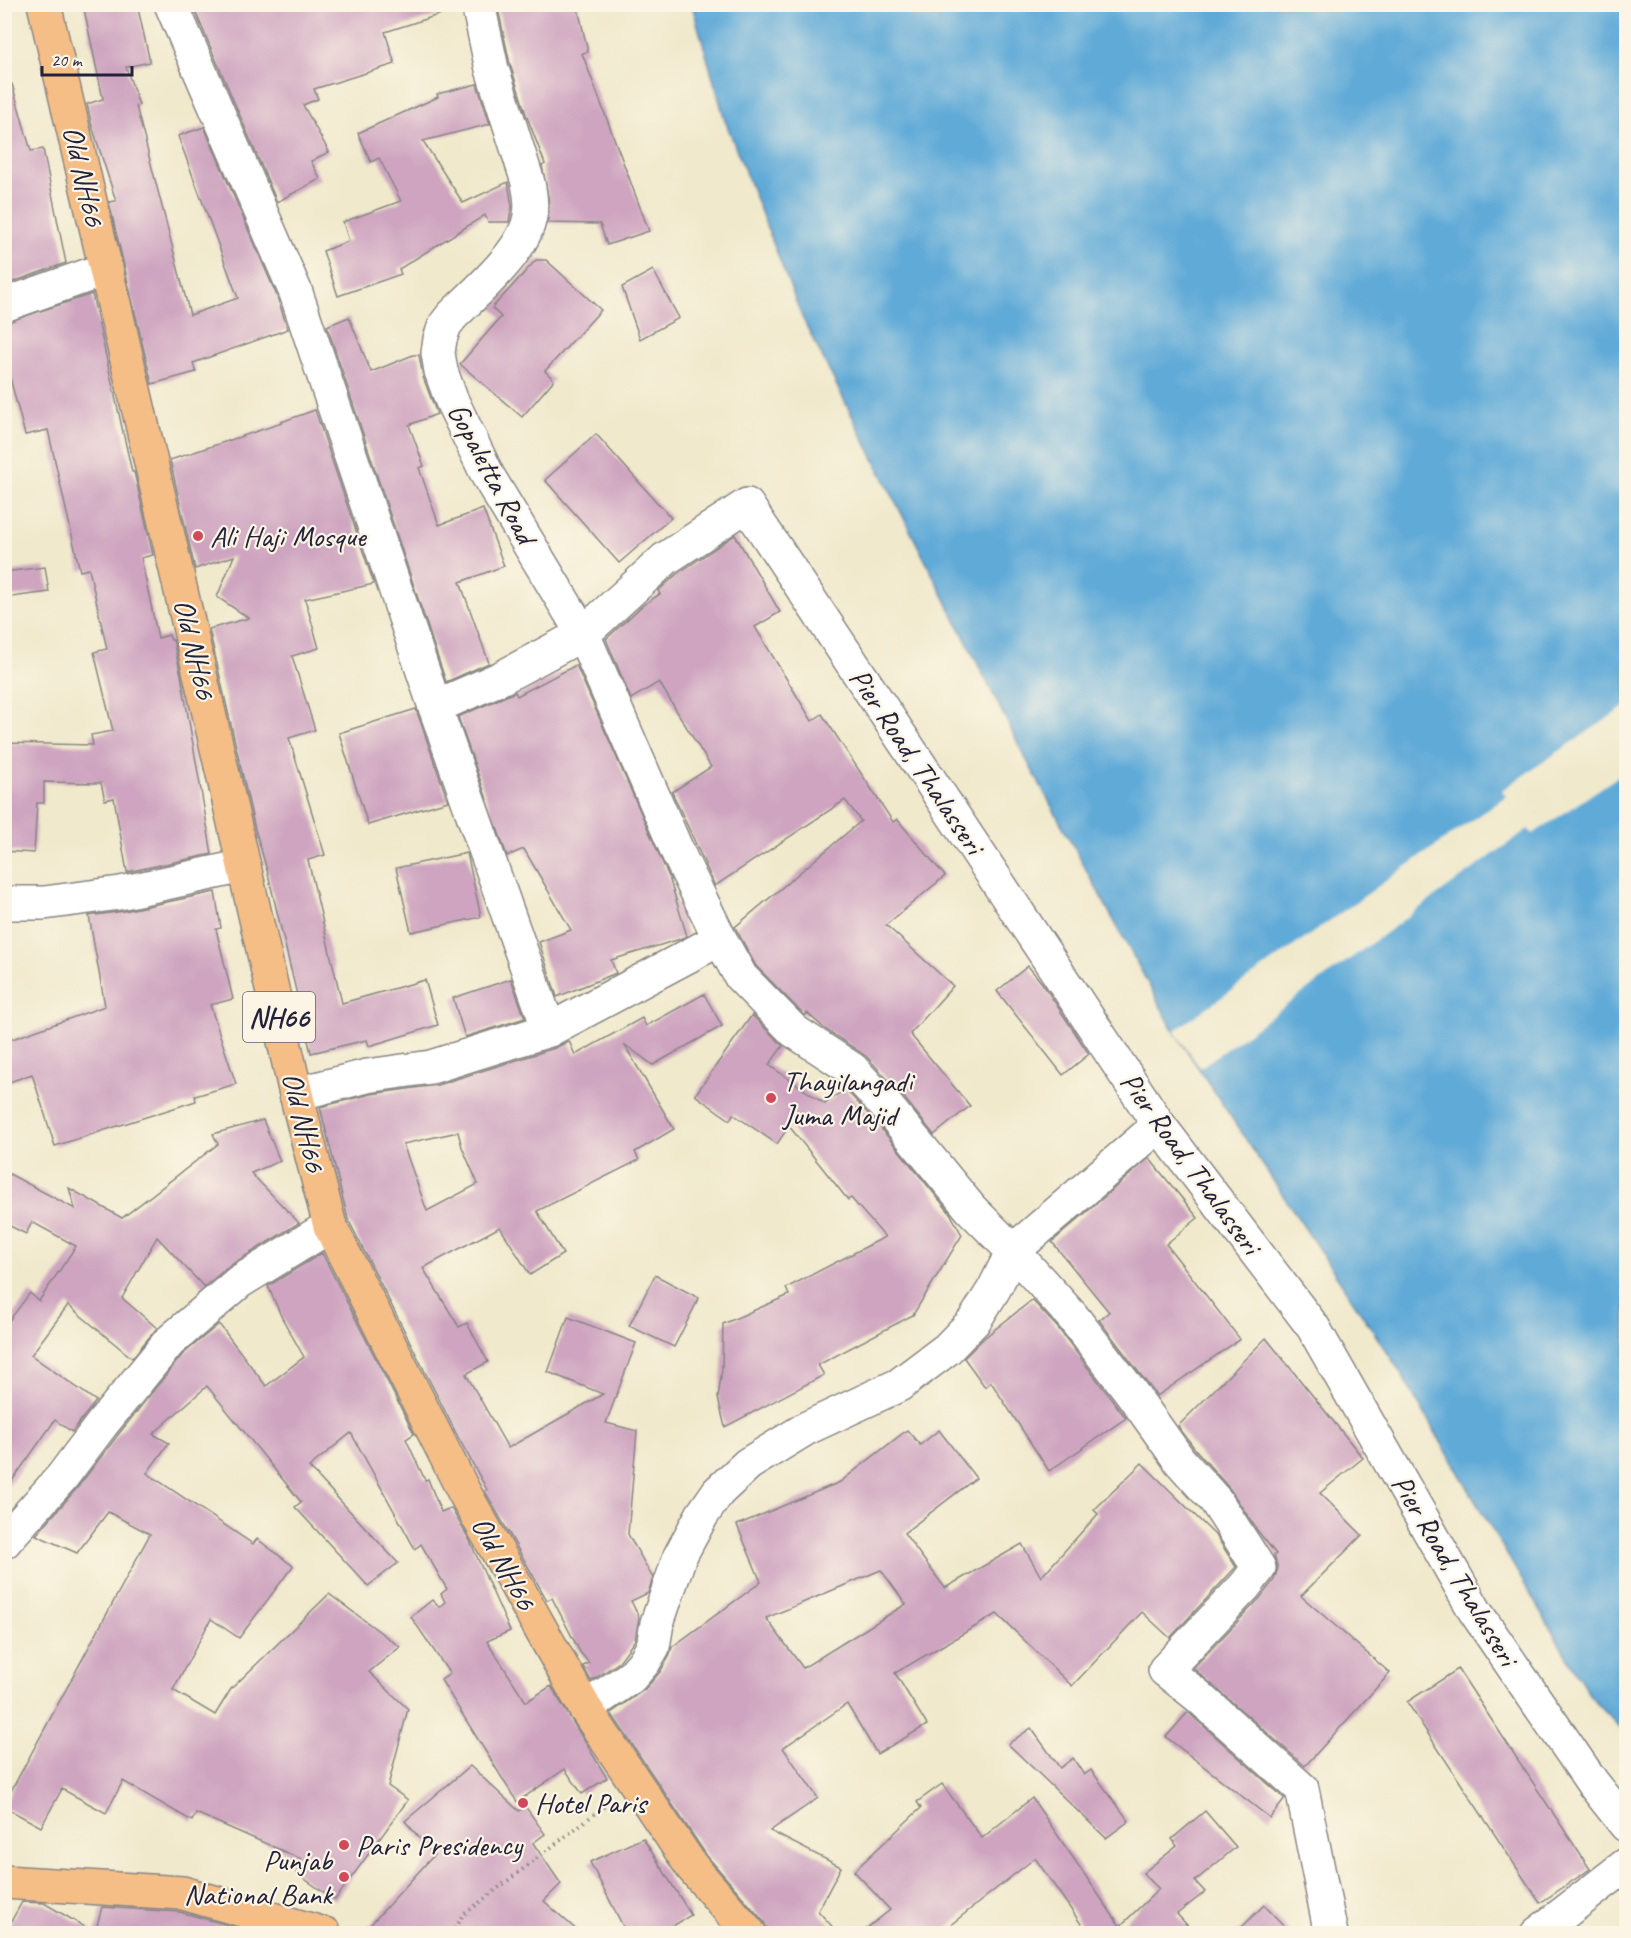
<svg xmlns="http://www.w3.org/2000/svg" width="1631" height="1938" viewBox="0 0 1631 1938" font-family="Caveat,sans-serif">
<style>
.water{fill:#61aad8;stroke:#42668a;stroke-width:1.5}
.pier{fill:#f0e9cc}
.building{fill:#cea4c0;fill-rule:evenodd}
.lines{fill:none;stroke-linecap:round;stroke-linejoin:round}
.minor-casing{stroke:#898684;stroke-width:36}
.major-casing{stroke:#898684;stroke-width:36}
.path{stroke:#898684;stroke-width:4;stroke-dasharray:1.5 4.5;stroke-linecap:butt}
.minor{stroke:#fff;stroke-width:33}
.major{stroke:#f6be87;stroke-width:33}
.poi-dot{fill:#d1495b;stroke:#fcf5e5;stroke-width:2}
.labels{text-anchor:middle;stroke-width:4.5;stroke-linejoin:round;paint-order:stroke}
.shield{fill:#fcf5e5;stroke:#63616e;stroke-width:1.5}
.shield-label{font-size:28px;font-weight:bold;fill:#22223b}
.street-label{font-size:30px;fill:#22223b;stroke:#fcf5e5}
.poi-label{font-size:30px;fill:#22223b;stroke:#fcf5e5;text-anchor:start}
</style>
<rect width="100%" height="100%" fill="#fcf5e5"/>
<filter id="ink" filterUnits="userSpaceOnUse"><feTurbulence type="fractalNoise" baseFrequency=".0167" numOctaves="2"/><feDisplacementMap in="SourceGraphic" scale="12" xChannelSelector="R" yChannelSelector="G"/><feConvolveMatrix kernelMatrix="1 2 1 2 8 2 1 2 1" color-interpolation-filters="sRGB"/></filter>
<filter id="wash" filterUnits="userSpaceOnUse"><feTurbulence type="fractalNoise" baseFrequency=".008" numOctaves="4" result="noise"/><feDisplacementMap in="SourceGraphic" scale="24" xChannelSelector="R" yChannelSelector="G"/><feGaussianBlur stdDeviation="1.35" result="paint"/><feColorMatrix in="noise" values="0 0 0 0 0 0 0 0 0 0 0 0 0 0 0 0 0 1.4 0 .05"/><feComposite in="paint" operator="in"/></filter>
<g filter="url(#wash)">
<rect width="100%" height="100%" fill="#f0e9cc"/>
<path class="water" d="M 692,5 L 1626,5 L 1626,1734 L 1590,1696 L 1397,1367 L 1174,1031 L 1026,759 L 802,317 L 725,120 Z"/>
<path class="pier" d="M 1626,706 L 1626,771 L 1533,834 L 1528,829 L 1200,1068 L 1174,1031 L 1506,796 L 1502,790 Z"/>
<g id="blocks">
<g class="building">
<path d="M 83,4 L 137,4 L 150,62 L 126,67 L 139,105 L 136,106 L 190,315 L 238,298 L 178,136 L 204,127 L 276,294 L 288,329 L 193,363 L 196,372 L 152,384 L 109,202 L 116,201 L 92,126 L 87,104 L 103,99 Z"/>
<path d="M 192,4 L 453,4 L 454,10 L 385,32 L 395,64 L 314,89 L 318,99 L 303,105 L 329,152 L 311,161 L 320,179 L 277,202 Z"/>
<path d="M 497,4 L 577,4 L 588,52 L 582,53 L 649,231 L 607,245 L 600,224 L 548,223 L 549,202 L 542,166 L 545,164 L 526,114 L 510,64 Z"/>
<path d="M 12,84 L 31,151 L 43,149 L 66,263 L 4,285 L 4,85 Z"/>
<path d="M 477,84 L 490,124 L 423,141 L 463,203 L 508,182 L 512,207 L 509,222 L 488,222 L 485,215 L 399,269 L 401,274 L 338,296 L 323,251 L 349,241 L 343,222 L 401,201 L 379,158 L 371,162 L 358,133 L 438,97 L 437,94 Z"/>
<path d="M 536,260 L 546,260 L 601,310 L 545,371 L 554,380 L 522,417 L 460,364 L 501,317 L 492,308 Z"/>
<path d="M 653,270 L 679,318 L 640,339 L 622,287 Z"/>
<path d="M 92,294 L 132,472 L 134,472 L 153,555 L 141,558 L 158,638 L 169,635 L 171,640 L 173,640 L 181,675 L 212,854 L 127,872 L 114,798 L 105,800 L 101,783 L 44,782 L 44,803 L 37,803 L 34,853 L 4,851 L 4,743 L 93,745 L 91,735 L 113,731 L 94,652 L 107,649 L 89,569 L 80,571 L 48,430 L 25,435 L 8,370 L 4,371 L 4,323 Z"/>
<path d="M 349,317 L 371,372 L 413,355 L 419,355 L 423,377 L 437,414 L 409,425 L 424,466 L 419,468 L 439,525 L 483,509 L 504,566 L 460,582 L 489,663 L 446,682 L 327,326 Z"/>
<path d="M 315,410 L 374,584 L 305,599 L 319,648 L 292,656 L 315,730 L 289,738 L 325,855 L 308,860 L 342,1003 L 425,980 L 438,1025 L 369,1046 L 367,1040 L 311,1053 L 267,870 L 255,829 L 209,629 L 249,618 L 217,597 L 234,556 L 195,569 L 170,460 L 282,423 L 281,422 Z"/>
<path d="M 596,434 L 671,518 L 619,563 L 545,480 Z"/>
<path d="M 735,535 L 780,612 L 755,627 L 812,721 L 822,714 L 893,822 L 897,819 L 945,876 L 886,925 L 953,986 L 910,1034 L 970,1106 L 934,1135 L 902,1095 L 866,1056 L 824,1028 L 807,1013 L 805,1016 L 756,966 L 735,927 L 861,821 L 845,800 L 715,886 L 672,792 L 711,767 L 659,682 L 631,699 L 606,639 L 643,605 L 660,594 L 658,591 L 677,574 Z"/>
<path d="M 45,567 L 49,592 L 4,598 L 4,572 Z"/>
<path d="M 576,665 L 669,877 L 687,936 L 677,940 L 611,960 L 616,973 L 557,997 L 539,942 L 571,930 L 524,849 L 507,856 L 458,717 L 515,692 L 517,696 Z"/>
<path d="M 416,709 L 448,801 L 368,825 L 339,733 Z"/>
<path d="M 467,853 L 481,917 L 411,932 L 396,868 Z"/>
<path d="M 215,892 L 221,928 L 216,929 L 233,999 L 210,1005 L 236,1084 L 195,1096 L 196,1101 L 55,1146 L 32,1074 L 4,1084 L 4,1042 L 105,1006 L 89,916 L 124,911 Z"/>
<path d="M 1028,966 L 1042,983 L 1089,1054 L 1063,1075 L 997,991 Z"/>
<path d="M 511,979 L 525,1018 L 465,1037 L 453,998 Z"/>
<path d="M 704,994 L 722,1026 L 653,1065 L 624,1044 L 674,1129 L 635,1152 L 639,1160 L 537,1211 L 563,1254 L 530,1275 L 500,1227 L 423,1268 L 459,1327 L 467,1323 L 488,1362 L 466,1374 L 508,1448 L 603,1394 L 548,1372 L 568,1317 L 636,1343 L 606,1423 L 637,1431 L 628,1534 L 653,1578 L 648,1593 L 631,1601 L 639,1617 L 635,1640 L 618,1663 L 591,1681 L 583,1666 L 589,1663 L 580,1652 L 552,1598 L 547,1600 L 485,1491 L 487,1490 L 458,1437 L 348,1219 L 320,1107 L 371,1094 L 437,1085 L 555,1048 L 569,1041 L 575,1055 L 642,1018 L 646,1026 ZM 458,1132 L 462,1147 L 478,1184 L 427,1211 L 403,1144 Z"/>
<path d="M 752,1015 L 783,1046 L 769,1065 L 825,1104 L 845,1089 L 874,1120 L 950,1213 L 962,1235 L 913,1315 L 818,1365 L 824,1375 L 725,1427 L 718,1398 L 722,1369 L 723,1324 L 789,1295 L 786,1288 L 885,1237 L 851,1198 L 848,1200 L 789,1126 L 777,1144 L 733,1114 L 730,1120 L 695,1095 Z"/>
<path d="M 263,1120 L 280,1161 L 251,1173 L 299,1223 L 229,1266 L 204,1287 L 157,1237 L 122,1298 L 157,1328 L 132,1358 L 68,1305 L 31,1355 L 96,1401 L 72,1432 L 55,1420 L 4,1492 L 5,1326 L 30,1293 L 39,1301 L 76,1246 L 32,1222 L 26,1234 L 4,1223 L 4,1171 L 75,1209 L 69,1188 L 122,1218 L 218,1144 L 213,1134 Z"/>
<path d="M 1149,1158 L 1198,1218 L 1166,1244 L 1240,1339 L 1157,1396 L 1099,1320 L 1109,1312 L 1052,1242 Z"/>
<path d="M 322,1253 L 414,1434 L 406,1439 L 425,1480 L 428,1479 L 441,1512 L 451,1508 L 469,1539 L 510,1631 L 487,1641 L 526,1702 L 551,1686 L 607,1778 L 582,1794 L 565,1769 L 517,1802 L 441,1680 L 450,1674 L 411,1617 L 432,1600 L 439,1607 L 445,1602 L 441,1594 L 447,1589 L 421,1544 L 415,1549 L 351,1433 L 309,1467 L 398,1563 L 368,1586 L 295,1507 L 301,1502 L 207,1386 L 153,1434 L 169,1443 L 147,1473 L 253,1544 L 257,1539 L 293,1566 L 239,1638 L 211,1619 L 173,1690 L 215,1715 L 231,1689 L 329,1594 L 400,1647 L 369,1672 L 408,1709 L 388,1786 L 408,1800 L 335,1900 L 296,1873 L 301,1859 L 196,1813 L 192,1821 L 123,1781 L 106,1813 L 62,1789 L 41,1827 L 4,1807 L 4,1804 L 150,1534 L 108,1512 L 77,1553 L 36,1535 L 77,1488 L 117,1436 L 182,1355 L 219,1324 L 266,1386 L 304,1357 L 282,1318 L 268,1286 Z"/>
<path d="M 655,1275 L 699,1298 L 674,1347 L 629,1326 Z"/>
<path d="M 1032,1300 L 1058,1328 L 1126,1418 L 1049,1471 L 991,1382 L 985,1387 L 964,1358 L 984,1338 Z"/>
<path d="M 1266,1338 L 1363,1458 L 1320,1493 L 1362,1535 L 1301,1596 L 1390,1673 L 1305,1766 L 1193,1668 L 1260,1598 L 1274,1580 L 1278,1568 L 1274,1556 L 1276,1554 L 1257,1530 L 1230,1489 L 1195,1449 L 1178,1426 Z"/>
<path d="M 907,1430 L 920,1445 L 939,1430 L 976,1478 L 904,1533 L 945,1588 L 1022,1544 L 1041,1577 L 1098,1514 L 1094,1510 L 1142,1463 L 1217,1537 L 1236,1567 L 1170,1638 L 1142,1612 L 1072,1686 L 997,1614 L 895,1673 L 927,1725 L 877,1754 L 847,1704 L 783,1748 L 818,1798 L 770,1831 L 841,1867 L 818,1911 L 839,1934 L 768,1934 L 764,1922 L 707,1856 L 611,1713 L 645,1689 L 660,1672 L 669,1657 L 672,1647 L 761,1582 L 737,1525 L 840,1482 ZM 881,1570 L 906,1604 L 803,1668 L 766,1618 Z"/>
<path d="M 1458,1669 L 1590,1869 L 1540,1903 L 1407,1702 Z"/>
<path d="M 1188,1712 L 1285,1799 L 1270,1818 L 1166,1737 Z"/>
<path d="M 1031,1728 L 1060,1768 L 1073,1758 L 1084,1775 L 1091,1770 L 1129,1821 L 1106,1838 L 1008,1744 Z"/>
<path d="M 470,1766 L 519,1811 L 525,1806 L 545,1834 L 533,1843 L 561,1884 L 544,1901 L 581,1934 L 362,1934 L 434,1855 L 405,1821 Z"/>
<path d="M 942,1784 L 982,1838 L 1032,1798 L 1120,1926 L 1159,1889 L 1143,1873 L 1177,1846 L 1172,1839 L 1205,1811 L 1236,1847 L 1195,1881 L 1205,1892 L 1177,1914 L 1195,1934 L 1088,1934 L 1035,1858 L 939,1934 L 860,1934 L 890,1910 L 854,1871 L 921,1808 L 917,1802 Z"/>
<path d="M 643,1838 L 691,1915 L 660,1934 L 627,1934 L 590,1862 Z"/>
<path d="M 22,1902 L 44,1903 L 95,1933 L 102,1907 L 180,1912 L 242,1929 L 241,1934 L 4,1934 Z"/>
<path d="M 1264,1905 L 1292,1934 L 1235,1934 Z"/>
</g>
</g>
</g>
<g filter="url(#ink)">
<use href="#blocks" fill-opacity="0" stroke="#898684" stroke-width="1.5"/>
<g class="lines">
<defs>
<g id="minor">
<path d="M 171,4 L 296,293 L 435,707"/>
<path d="M 478,4 L 492,69 L 527,179 C 530,191 532,204 530,216 C 525,251 476,292 452,316 L 445,325 L 440,339 L 438,353 L 441,371 L 451,399 L 488,476 L 583,634 L 678,853 L 720,939 L 741,977 L 794,1031 L 852,1069 L 888,1108 L 971,1209 L 1013,1251 L 1072,1316 L 1130,1391 L 1180,1461 L 1216,1501 L 1259,1568 L 1245,1586 L 1165,1670 L 1198,1696 L 1302,1789 L 1331,1934"/>
<path d="M 4,305 L 106,269"/>
<path d="M 4,903 L 44,903 L 120,893 L 244,866"/>
<path d="M 549,1030 L 435,707 L 501,678 L 583,634 L 665,559 L 747,505 L 1159,1125 L 1313,1327 L 1475,1611 L 1592,1782 L 1626,1825"/>
<path d="M 296,1094 L 367,1076 L 431,1067 L 549,1030 L 720,939"/>
<path d="M 4,1542 L 62,1477 L 102,1424 L 169,1342 L 239,1282 L 330,1226"/>
<path d="M 585,1708 L 631,1677 L 644,1662 L 653,1647 L 657,1623 L 680,1556 L 702,1515 L 718,1492 L 748,1464 L 807,1428 L 899,1385 L 947,1349 L 974,1321 L 994,1289 L 1013,1251 L 1159,1125"/>
<path d="M 1537,1934 L 1626,1865"/>
</g>
<g id="major">
<path d="M 44,4 L 187,617 L 296,1094 L 330,1226 L 464,1492 L 585,1708 L 692,1867 L 750,1934"/>
<path d="M 4,1882 L 183,1893 L 325,1934"/>
</g>
</defs>
<use href="#minor" class="minor-casing"/>
<use href="#major" class="major-casing"/>
<path class="path" d="M 453,1934 L 462,1916 L 610,1802"/>
<use href="#minor" class="minor"/>
<use href="#major" class="major"/>
</g>
</g>
<g class="poi-dot">
<circle cx="198" cy="536" r="6"/>
<circle cx="771" cy="1098" r="6"/>
<circle cx="523" cy="1803" r="6"/>
<circle cx="344" cy="1845" r="6"/>
<circle cx="344" cy="1877" r="6"/>
</g>
<g class="labels">
<rect class="shield" x="243" y="992" width="72" height="50" rx="4.5"/>
<g class="shield-label">
<text x="279" y="1027">NH66</text>
</g>
<g class="street-label">
<text transform="translate(84 176) rotate(77)" y="10">Old NH66</text>
<text transform="translate(492 473) rotate(62)" y="10">Gopaletta Road</text>
<text transform="translate(195 649) rotate(77)" y="10">Old NH66</text>
<text transform="translate(917 761) rotate(56)" y="10">Pier Road, Thalasseri</text>
<text transform="translate(304 1122) rotate(76)" y="10">Old NH66</text>
<text transform="translate(1191 1163) rotate(54)" y="10">Pier Road, Thalasseri</text>
<text transform="translate(504 1563) rotate(61)" y="10">Old NH66</text>
<text transform="translate(1455 1570) rotate(59)" y="10">Pier Road, Thalasseri</text>
</g>
<g class="poi-label">
<text x="210" y="546">Ali Haji Mosque</text>
<text x="783" y="1091">Thayilangadi<tspan x="783" dy="34">Juma Majid</tspan></text>
<text x="535" y="1813">Hotel Paris</text>
<text x="356" y="1855">Paris Presidency</text>
<text x="332" y="1870" text-anchor="end">Punjab<tspan x="332" dy="34">National Bank</tspan></text>
</g>
</g>
<rect width="1631" height="1938" fill="none" stroke="#fcf5e5" stroke-width="24"/>
<path d="M42 66v9h90v-9" fill="none" stroke="#22223b" stroke-width="3"/>
<text x="51" y="66" font-size="18" fill="#22223b" stroke="#fcf5e5" stroke-width="4.5" paint-order="stroke">20 m</text>
</svg>
